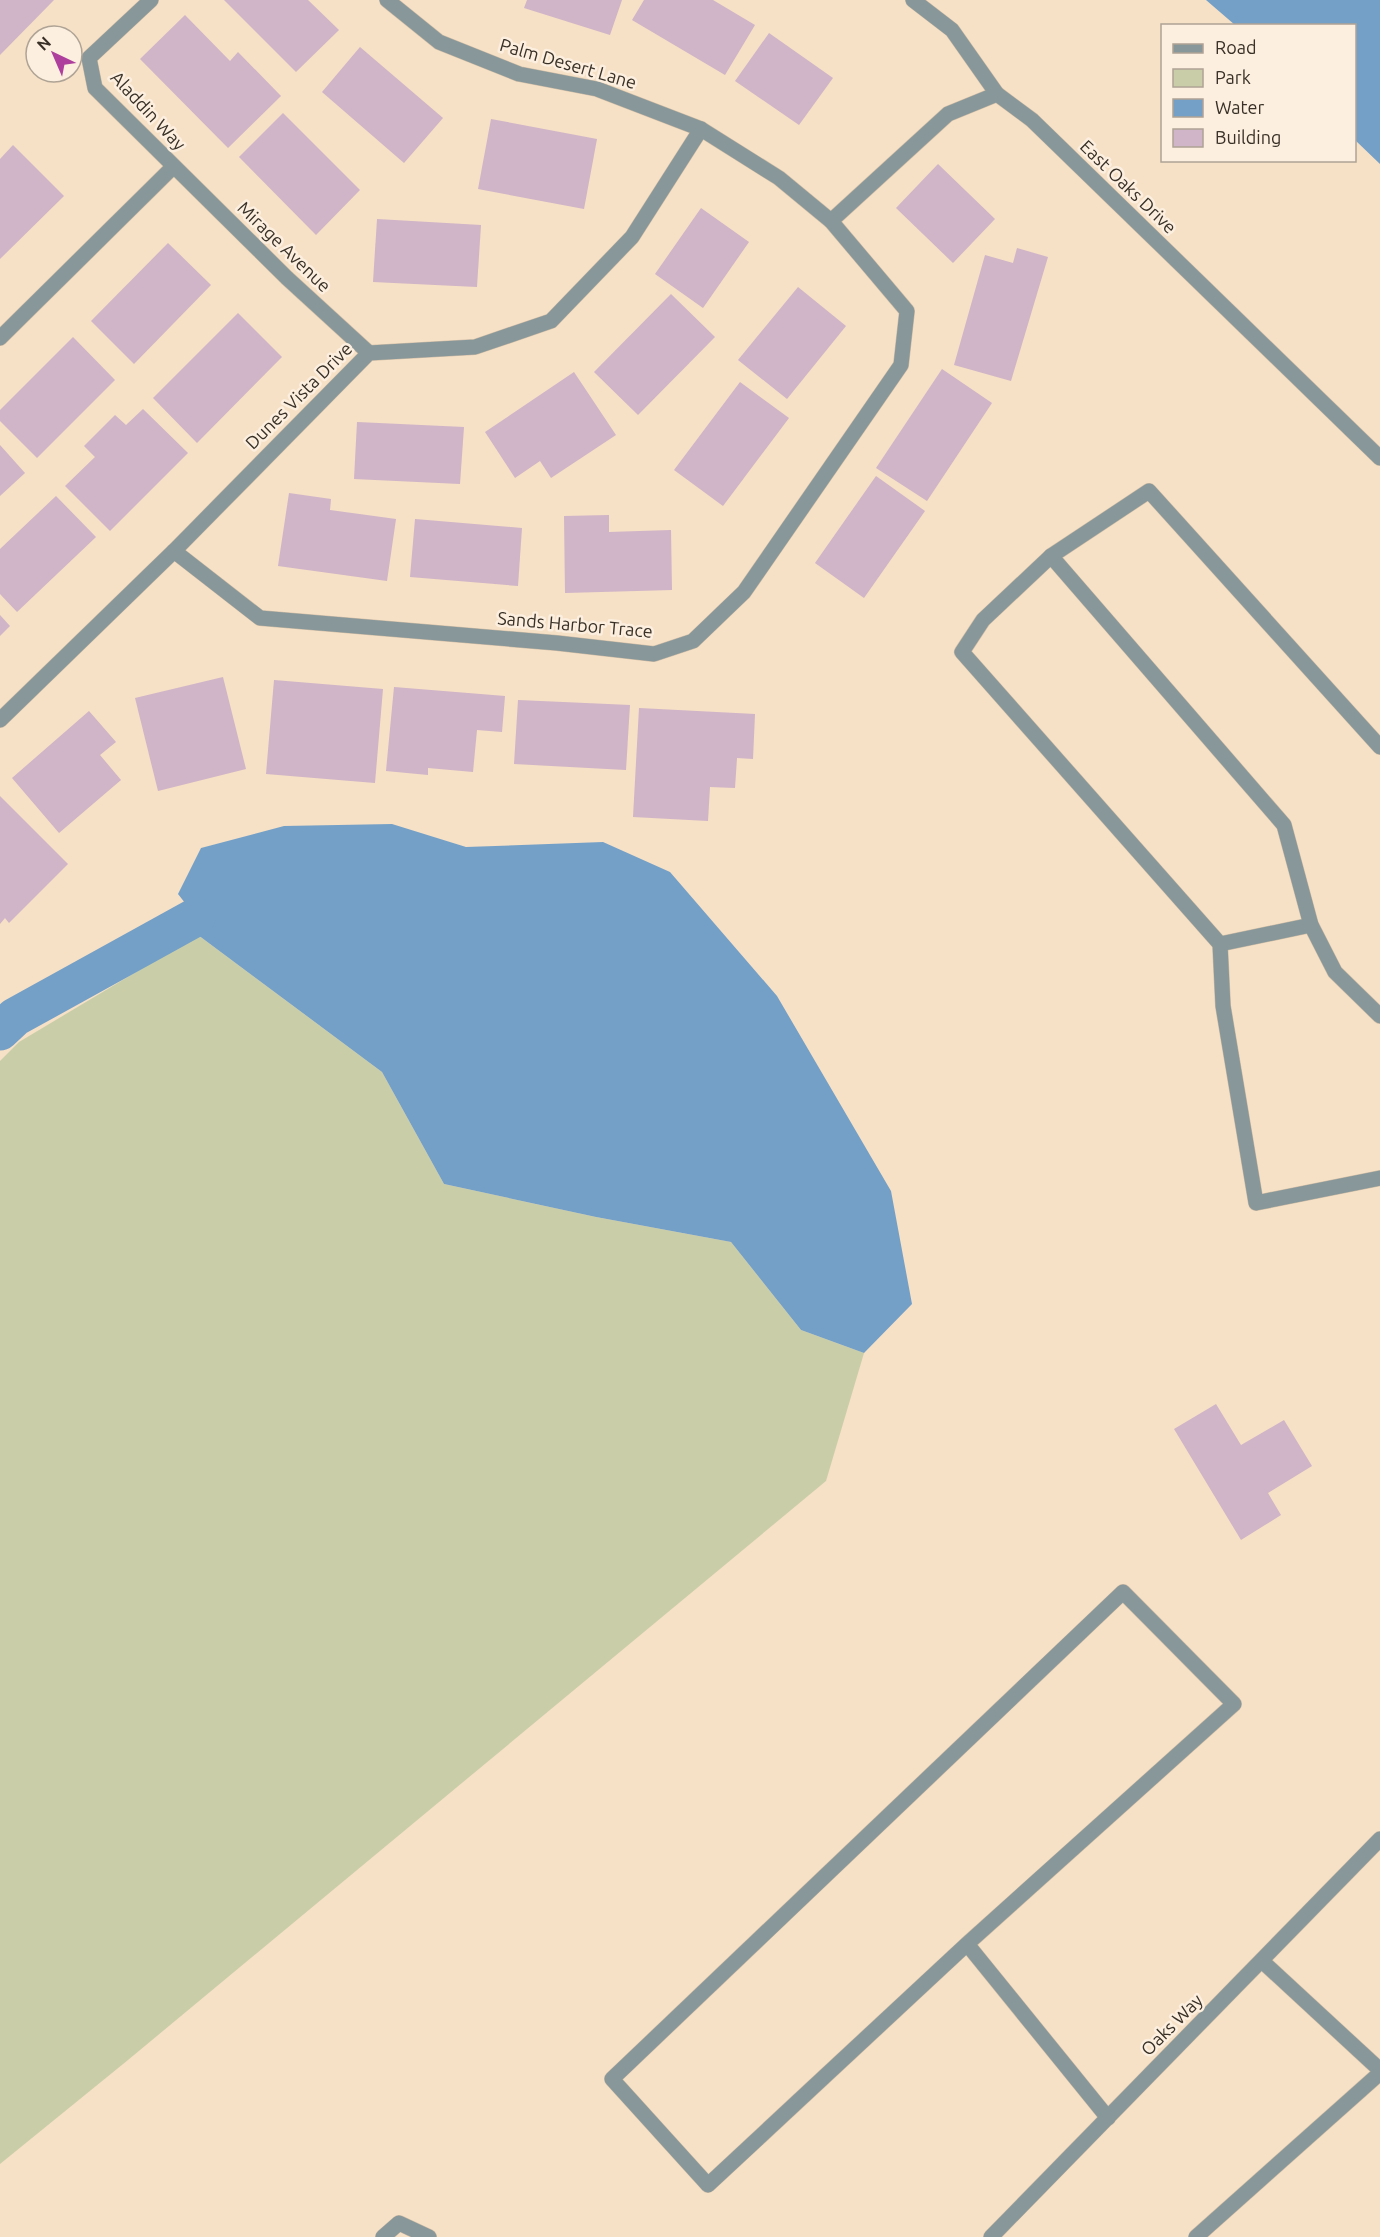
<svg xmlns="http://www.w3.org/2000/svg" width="1380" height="2237" viewBox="0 0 1380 2237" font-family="Ubuntu,sans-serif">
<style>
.green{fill:#c9cea9}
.water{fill:#74a0c7}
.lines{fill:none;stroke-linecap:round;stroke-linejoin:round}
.canal{stroke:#74a0c7;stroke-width:39}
.building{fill:#d0b4c7}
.service-casing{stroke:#d0bda6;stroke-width:16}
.minor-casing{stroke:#d0bda6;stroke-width:16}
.service{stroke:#88989a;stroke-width:15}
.minor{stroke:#88989a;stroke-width:15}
.labels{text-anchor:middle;stroke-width:5;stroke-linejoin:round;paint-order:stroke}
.street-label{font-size:18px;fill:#393127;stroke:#fcefdf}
</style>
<rect width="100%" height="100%" fill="#f6e0c6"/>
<path class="green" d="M 198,935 L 382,1072 L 444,1184 L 596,1217 L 731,1242 L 801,1330 L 864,1353 L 826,1481 L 128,2060 L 0,2164 L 0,1061 L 19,1042 Z"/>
<g class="water">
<path d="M 1206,0 L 1380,0 L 1380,164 L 1355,140 L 1354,26 L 1235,25 Z"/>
<path d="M 392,824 L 466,847 L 603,842 L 670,872 L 777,996 L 891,1191 L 912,1304 L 864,1353 L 801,1330 L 731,1242 L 596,1217 L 444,1184 L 382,1072 L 198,935 L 196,917 L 178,894 L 201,848 L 284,826 Z"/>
</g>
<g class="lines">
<path class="canal" d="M 0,1031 L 15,1017 L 196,917"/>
</g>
<g class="building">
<path d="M 0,0 L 54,0 L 0,55 Z"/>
<path d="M 224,0 L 308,0 L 339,30 L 296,72 Z"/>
<path d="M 527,0 L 622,0 L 610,35 L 524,8 Z"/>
<path d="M 644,0 L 713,0 L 755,25 L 725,75 L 632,20 Z"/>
<path d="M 185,15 L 230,61 L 238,52 L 281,96 L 228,148 L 140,59 Z"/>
<path d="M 769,33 L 833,78 L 799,125 L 735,81 Z"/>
<path d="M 360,47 L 443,118 L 404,163 L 322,92 Z"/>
<path d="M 283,113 L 360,190 L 316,235 L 239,157 Z"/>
<path d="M 491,119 L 597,139 L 584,209 L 478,189 Z"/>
<path d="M 13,145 L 64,196 L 0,259 L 0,159 Z"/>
<path d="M 938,164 L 995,219 L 953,263 L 896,208 Z"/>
<path d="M 701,208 L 749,242 L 703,308 L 655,274 Z"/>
<path d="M 377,219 L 481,225 L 477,287 L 373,282 Z"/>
<path d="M 168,243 L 211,285 L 134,364 L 91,321 Z"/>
<path d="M 1017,248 L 1048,257 L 1011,381 L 954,365 L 985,255 L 1013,263 Z"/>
<path d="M 798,287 L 846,326 L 787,399 L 738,360 Z"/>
<path d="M 671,294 L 715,337 L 638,415 L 594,372 Z"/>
<path d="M 238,313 L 282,357 L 197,443 L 153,398 Z"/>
<path d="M 73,337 L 115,380 L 37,458 L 0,421 L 0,410 Z"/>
<path d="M 942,369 L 992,403 L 927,501 L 876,468 Z"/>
<path d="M 574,372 L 616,435 L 551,478 L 540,461 L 515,478 L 485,432 Z"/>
<path d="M 740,382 L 789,418 L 723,506 L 674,470 Z"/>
<path d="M 143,409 L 188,453 L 110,531 L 65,486 L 95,457 L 84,446 L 115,415 L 126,425 Z"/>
<path d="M 357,422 L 464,427 L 460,484 L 354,479 Z"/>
<path d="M 0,445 L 25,473 L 0,496 Z"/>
<path d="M 876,476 L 925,511 L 864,598 L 815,563 Z"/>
<path d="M 289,493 L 331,499 L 330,510 L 396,519 L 387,581 L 278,566 Z"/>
<path d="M 56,496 L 96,537 L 17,612 L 0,594 L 0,549 Z"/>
<path d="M 609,515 L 609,532 L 671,530 L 672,590 L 565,593 L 564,516 Z"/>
<path d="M 415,519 L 522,528 L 518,586 L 410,577 Z"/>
<path d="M 0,615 L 10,626 L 0,636 Z"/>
<path d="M 223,677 L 246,769 L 158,791 L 135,698 Z"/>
<path d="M 274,680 L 383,689 L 375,783 L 266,774 Z"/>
<path d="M 394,687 L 505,696 L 502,732 L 477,730 L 473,772 L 428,768 L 428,775 L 386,771 Z"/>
<path d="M 518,700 L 630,705 L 626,770 L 514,764 Z"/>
<path d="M 639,708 L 755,714 L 753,759 L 737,758 L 735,788 L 710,787 L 708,821 L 633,817 Z"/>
<path d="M 89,711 L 116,742 L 100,755 L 121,780 L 59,833 L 12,778 Z"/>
<path d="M 0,796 L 68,864 L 9,923 L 5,918 L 0,924 Z"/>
<path d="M 1216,1404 L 1241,1445 L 1284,1420 L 1312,1466 L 1268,1493 L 1281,1515 L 1241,1540 L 1174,1429 Z"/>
</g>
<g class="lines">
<defs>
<g id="service">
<path d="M 913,0 L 952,30 L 997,94"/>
<path d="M 967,1944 L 708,2185 L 612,2079 L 1123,1592 L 1234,1704 L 967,1944 L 1108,2118"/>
<path d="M 383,2237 L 399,2223 L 429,2237"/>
</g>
<g id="minor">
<path d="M 151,0 L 89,58 L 95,88 L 287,278 L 369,353"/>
<path d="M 831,221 L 948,114 L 997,94 L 1032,120 L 1380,458"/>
<path d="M 0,338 L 173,167"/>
<path d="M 174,551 L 260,618 L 557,643 L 654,654 L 693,641 L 744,592 L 901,365 L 907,311 L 831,221 L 779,178 L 701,129 L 597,89 L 519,74 L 439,42 L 387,0"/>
<path d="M 1051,556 L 1284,825 L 1311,925 L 1335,972 L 1380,1016"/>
<path d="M 0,720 L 174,551 L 369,353 L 475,347 L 551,321 L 632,237 L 701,129"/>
<path d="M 1380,747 L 1149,491 L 1051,556 L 983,620 L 962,652 L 1220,944 L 1223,1006 L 1256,1203 L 1380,1178"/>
<path d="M 1220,944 L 1311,925"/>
<path d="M 1262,1961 L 1380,2070"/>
<path d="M 991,2237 L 1380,1839"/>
<path d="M 1196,2237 L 1380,2073"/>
</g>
</defs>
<use href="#service" class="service-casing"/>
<use href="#minor" class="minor-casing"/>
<use href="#service" class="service"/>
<use href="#minor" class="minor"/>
</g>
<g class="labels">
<g class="street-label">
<text transform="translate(568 64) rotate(16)" y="6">Palm Desert Lane</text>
<text transform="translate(148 111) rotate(47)" y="6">Aladdin Way</text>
<text transform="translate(1128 187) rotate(44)" y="6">East Oaks Drive</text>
<text transform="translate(284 247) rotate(44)" y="6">Mirage Avenue</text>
<text transform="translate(299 396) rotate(-45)" y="6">Dunes Vista Drive</text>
<text transform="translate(575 625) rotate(5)" y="6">Sands Harbor Trace</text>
<text transform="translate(1172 2025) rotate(-45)" y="6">Oaks Way</text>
</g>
</g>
<rect x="1161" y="24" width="195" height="138" fill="#fcefdf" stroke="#aea395" stroke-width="1.5"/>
<rect x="1173" y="44" width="30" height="9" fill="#88989a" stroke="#aea395" stroke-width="1.5"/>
<text x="1215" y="54" font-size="18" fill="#393127">Road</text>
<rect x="1173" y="69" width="30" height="18" fill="#c9cea9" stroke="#aea395" stroke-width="1.5"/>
<text x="1215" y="84" font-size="18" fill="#393127">Park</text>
<rect x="1173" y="99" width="30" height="18" fill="#74a0c7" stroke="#aea395" stroke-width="1.5"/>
<text x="1215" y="114" font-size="18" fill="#393127">Water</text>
<rect x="1173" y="129" width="30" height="18" fill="#d0b4c7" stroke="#aea395" stroke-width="1.5"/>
<text x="1215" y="144" font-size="18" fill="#393127">Building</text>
<g transform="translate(54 54) rotate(316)"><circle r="28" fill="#fcefdf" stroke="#aea395" stroke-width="1.5"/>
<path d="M0-4.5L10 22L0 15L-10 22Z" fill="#ae3f9d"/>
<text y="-9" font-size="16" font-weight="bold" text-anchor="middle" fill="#393127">N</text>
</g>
</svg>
